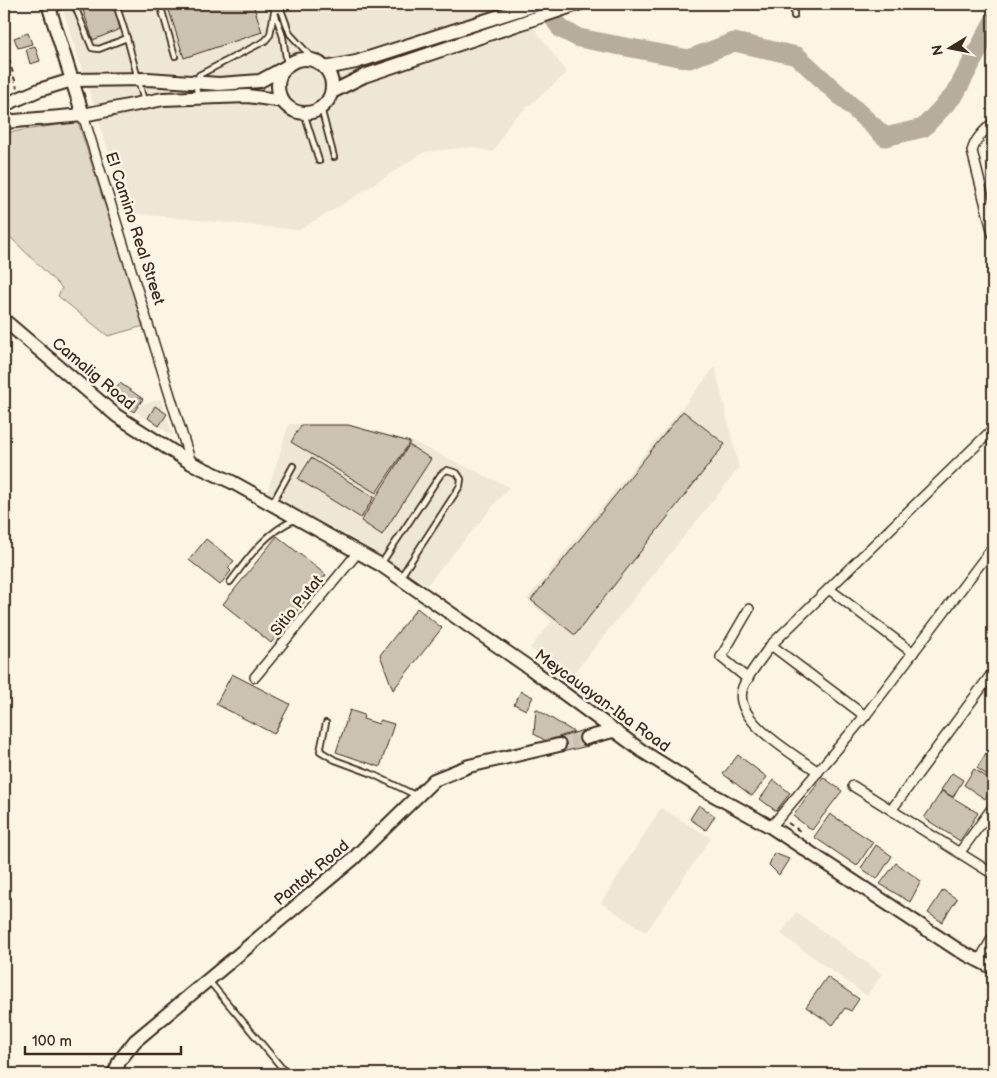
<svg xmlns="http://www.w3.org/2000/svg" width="997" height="1078" viewBox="0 0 997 1078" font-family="'Balsamiq Sans',sans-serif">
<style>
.built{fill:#eee6d6}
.green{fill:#e0d8c8;stroke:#8e8173}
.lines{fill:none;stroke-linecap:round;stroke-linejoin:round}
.river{stroke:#b7ad9e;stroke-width:19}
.building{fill:#ccc2b3;stroke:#3b2a1e}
.secondary-tunnel{stroke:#d5ccbd;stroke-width:12;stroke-dasharray:12 6;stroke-linecap:butt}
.lane-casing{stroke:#3b2a1e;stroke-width:8}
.street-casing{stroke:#3b2a1e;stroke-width:12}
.secondary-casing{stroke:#3b2a1e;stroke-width:16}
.path{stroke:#3b2a1e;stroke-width:2;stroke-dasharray:5 4;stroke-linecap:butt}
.lane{stroke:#fcf5e5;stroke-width:4.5}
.street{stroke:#fcf5e5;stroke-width:9}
.secondary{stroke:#fcf5e5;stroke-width:12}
.labels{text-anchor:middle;stroke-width:5;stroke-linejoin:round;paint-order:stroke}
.street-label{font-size:16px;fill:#3b2a1e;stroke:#fcf5e5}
</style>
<rect width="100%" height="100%" fill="#fcf5e5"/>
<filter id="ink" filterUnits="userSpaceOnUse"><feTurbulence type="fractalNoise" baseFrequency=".02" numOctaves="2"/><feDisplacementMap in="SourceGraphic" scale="10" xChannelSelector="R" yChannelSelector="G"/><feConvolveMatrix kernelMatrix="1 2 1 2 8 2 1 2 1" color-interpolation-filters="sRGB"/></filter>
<g filter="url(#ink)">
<g class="built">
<path d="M 61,4 L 517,4 L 567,73 L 511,121 L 493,152 L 472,147 L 424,152 L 348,201 L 299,230 L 128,213 Z"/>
<path d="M 715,367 L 739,468 L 570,678 L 530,648 L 552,621 L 527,599 Z"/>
<path d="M 161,399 L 173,436 L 136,412 L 141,405 Z"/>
<path d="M 289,424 L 348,424 L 411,441 L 509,487 L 427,585 L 348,536 L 267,493 Z"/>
<path d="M 661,808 L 711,838 L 646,932 L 601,903 Z"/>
<path d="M 796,912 L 882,974 L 867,996 L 781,934 Z"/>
</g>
<path class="green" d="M 78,122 L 144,326 L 108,336 L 58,296 L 62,288 L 4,231 L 4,133 Z"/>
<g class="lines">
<path class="river" d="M 544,4 L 561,29 L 579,38 L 689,59 L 734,42 L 797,56 L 885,137 L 923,128 L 955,94 L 993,22"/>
</g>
<g class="building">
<path d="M 81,4 L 113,4 L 120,29 L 93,40 Z"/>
<path d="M 167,4 L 253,4 L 262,32 L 184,58 Z"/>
<path d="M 28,33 L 32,44 L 18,48 L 14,38 Z"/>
<path d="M 35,46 L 40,61 L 30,64 L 26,49 Z"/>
<path d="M 120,383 L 143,399 L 134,412 L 111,396 Z"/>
<path d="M 155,406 L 167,414 L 159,426 L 148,418 Z"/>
<path d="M 683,411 L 725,444 L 575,635 L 531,600 Z"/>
<path d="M 301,425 L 348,425 L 410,442 L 376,493 L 291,442 Z"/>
<path d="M 409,445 L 431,459 L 382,535 L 361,521 Z"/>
<path d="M 311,458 L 374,497 L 361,518 L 298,479 Z"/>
<path d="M 277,536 L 326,575 L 271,643 L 223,604 Z"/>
<path d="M 206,539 L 234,561 L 228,568 L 231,571 L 220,585 L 189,560 Z"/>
<path d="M 417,608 L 442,628 L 393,690 L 380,655 Z"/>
<path d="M 232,674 L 290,704 L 274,734 L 216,704 Z"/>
<path d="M 521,691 L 533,697 L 526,710 L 514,704 Z"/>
<path d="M 536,709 L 574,732 L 546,741 L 534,734 Z"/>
<path d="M 350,710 L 364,715 L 363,719 L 379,724 L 380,720 L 394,724 L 380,767 L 336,752 Z"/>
<path d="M 583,730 L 588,746 L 562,752 L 556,739 Z"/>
<path d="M 986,753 L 993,758 L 993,779 L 977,768 Z"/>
<path d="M 738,755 L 767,777 L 752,796 L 723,774 Z"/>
<path d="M 974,769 L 993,781 L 993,786 L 985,799 L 964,785 Z"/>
<path d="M 952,773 L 963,780 L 953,797 L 941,790 Z"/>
<path d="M 823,777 L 842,791 L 812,830 L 793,816 Z"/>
<path d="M 774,780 L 790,793 L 776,811 L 760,799 Z"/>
<path d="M 942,791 L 978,813 L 960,841 L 924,818 Z"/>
<path d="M 699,805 L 715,816 L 706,830 L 690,819 Z"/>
<path d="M 830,814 L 873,842 L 857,866 L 814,837 Z"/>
<path d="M 876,845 L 892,856 L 877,879 L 861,868 Z"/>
<path d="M 774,853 L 789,859 L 779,875 L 769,865 Z"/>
<path d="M 896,863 L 921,881 L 910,902 L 880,884 Z"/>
<path d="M 943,890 L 957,899 L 942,922 L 928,913 Z"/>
<path d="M 827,977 L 859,999 L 851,1011 L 845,1008 L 833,1025 L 806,1007 Z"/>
</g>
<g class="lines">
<path class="secondary-tunnel" d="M 559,745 L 586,738"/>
<defs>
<g id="lane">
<path d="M 74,4 L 92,48 L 99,49 L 127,38 L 144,101"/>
<path d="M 116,4 L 127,38"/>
<path d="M 160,4 L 175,56"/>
<path d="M 272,4 L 283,37 L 287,65"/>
<path d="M 279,4 L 290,34 L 314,60"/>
<path d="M 794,4 L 794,16"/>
<path d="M 51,11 L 65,4"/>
<path d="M 197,96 L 196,82 L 199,75 L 265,41 L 270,35 L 274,12 L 281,9"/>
<path d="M 321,108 L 334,157"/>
<path d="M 304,113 L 319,161"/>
<path d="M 272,504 L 293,466"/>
<path d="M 381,564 L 441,474 L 447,470 L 457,473 L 461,479 L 460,486 L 400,578"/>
<path d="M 230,582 C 249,557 265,533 294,520"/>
<path d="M 326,723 L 320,751 L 335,760 L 370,773 L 415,795"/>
<path d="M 209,981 L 287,1074"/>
</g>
<g id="street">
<path d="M 83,115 L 191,463"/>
<path d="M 993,123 C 983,132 976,138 972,151 L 993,234"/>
<path d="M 829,589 L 913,653"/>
<path d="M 771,645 L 865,716"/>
<path d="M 255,677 L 359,551"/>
<path d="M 748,679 L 721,657 L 749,609"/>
<path d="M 818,772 C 796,755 730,720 743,687 C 749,673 762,658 771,645 L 993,429"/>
<path d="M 853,786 L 993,874"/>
<path d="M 892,809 L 993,672"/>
<path d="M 771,827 L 865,716 L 993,547"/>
<path d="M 960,852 L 993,807"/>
<path d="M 979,961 L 993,937"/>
</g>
<g id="secondary">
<path d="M 48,4 L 83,115"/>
<circle cx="305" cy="86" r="27"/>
<path d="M 325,68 L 356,62 L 537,4"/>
<path d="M 332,92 L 364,76 L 578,4"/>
<path d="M 4,105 L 39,90 L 72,80 L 148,79 L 219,84 L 260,81 L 284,68"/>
<path d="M 4,122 L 83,115 L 163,99 L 248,96 L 283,101"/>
<path d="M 4,320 L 117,416 L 191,463 L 232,482 L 381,565 L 531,669 L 642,751 L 701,788 L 771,827 L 958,950 L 993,968"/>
<path d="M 586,738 L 613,731"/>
<path d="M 114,1074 L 120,1060 L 135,1041 L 353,859 L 434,780 L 469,766 L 559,745"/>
</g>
</defs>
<use href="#lane" class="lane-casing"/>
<use href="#street" class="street-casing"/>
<use href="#secondary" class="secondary-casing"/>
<g class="path">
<path d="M 4,42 L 17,88"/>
<path d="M 644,737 L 659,747"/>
<path d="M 788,823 L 803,833"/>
</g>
<use href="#lane" class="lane"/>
<use href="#street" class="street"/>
<use href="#secondary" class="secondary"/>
</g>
</g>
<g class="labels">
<g class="street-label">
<text transform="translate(136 228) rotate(72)" y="6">El Camino Real Street</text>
<text transform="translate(94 373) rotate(40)" y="6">Camalig Road</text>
<text transform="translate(296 605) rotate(-51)" y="6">Sitio Putat</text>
<text transform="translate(603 700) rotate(36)" y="6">Meycauayan-Iba Road</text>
<text transform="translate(311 872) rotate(-40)" y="6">Pantok Road</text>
</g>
</g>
<rect width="997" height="1078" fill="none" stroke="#fcf5e5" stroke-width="20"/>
<rect x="10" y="10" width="977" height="1058" fill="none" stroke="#3b2a1e" stroke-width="2" filter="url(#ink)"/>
<g transform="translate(950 48) rotate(260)" stroke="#fcf5e5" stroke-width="4" paint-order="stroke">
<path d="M0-4L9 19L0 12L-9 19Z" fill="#3b2a1e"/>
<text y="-8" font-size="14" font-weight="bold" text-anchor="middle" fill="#3b2a1e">N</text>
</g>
<path d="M25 1046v8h156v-8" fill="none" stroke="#3b2a1e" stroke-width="2.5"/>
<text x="32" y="1046" font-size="15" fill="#3b2a1e" stroke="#fcf5e5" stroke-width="4" paint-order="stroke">100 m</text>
</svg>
